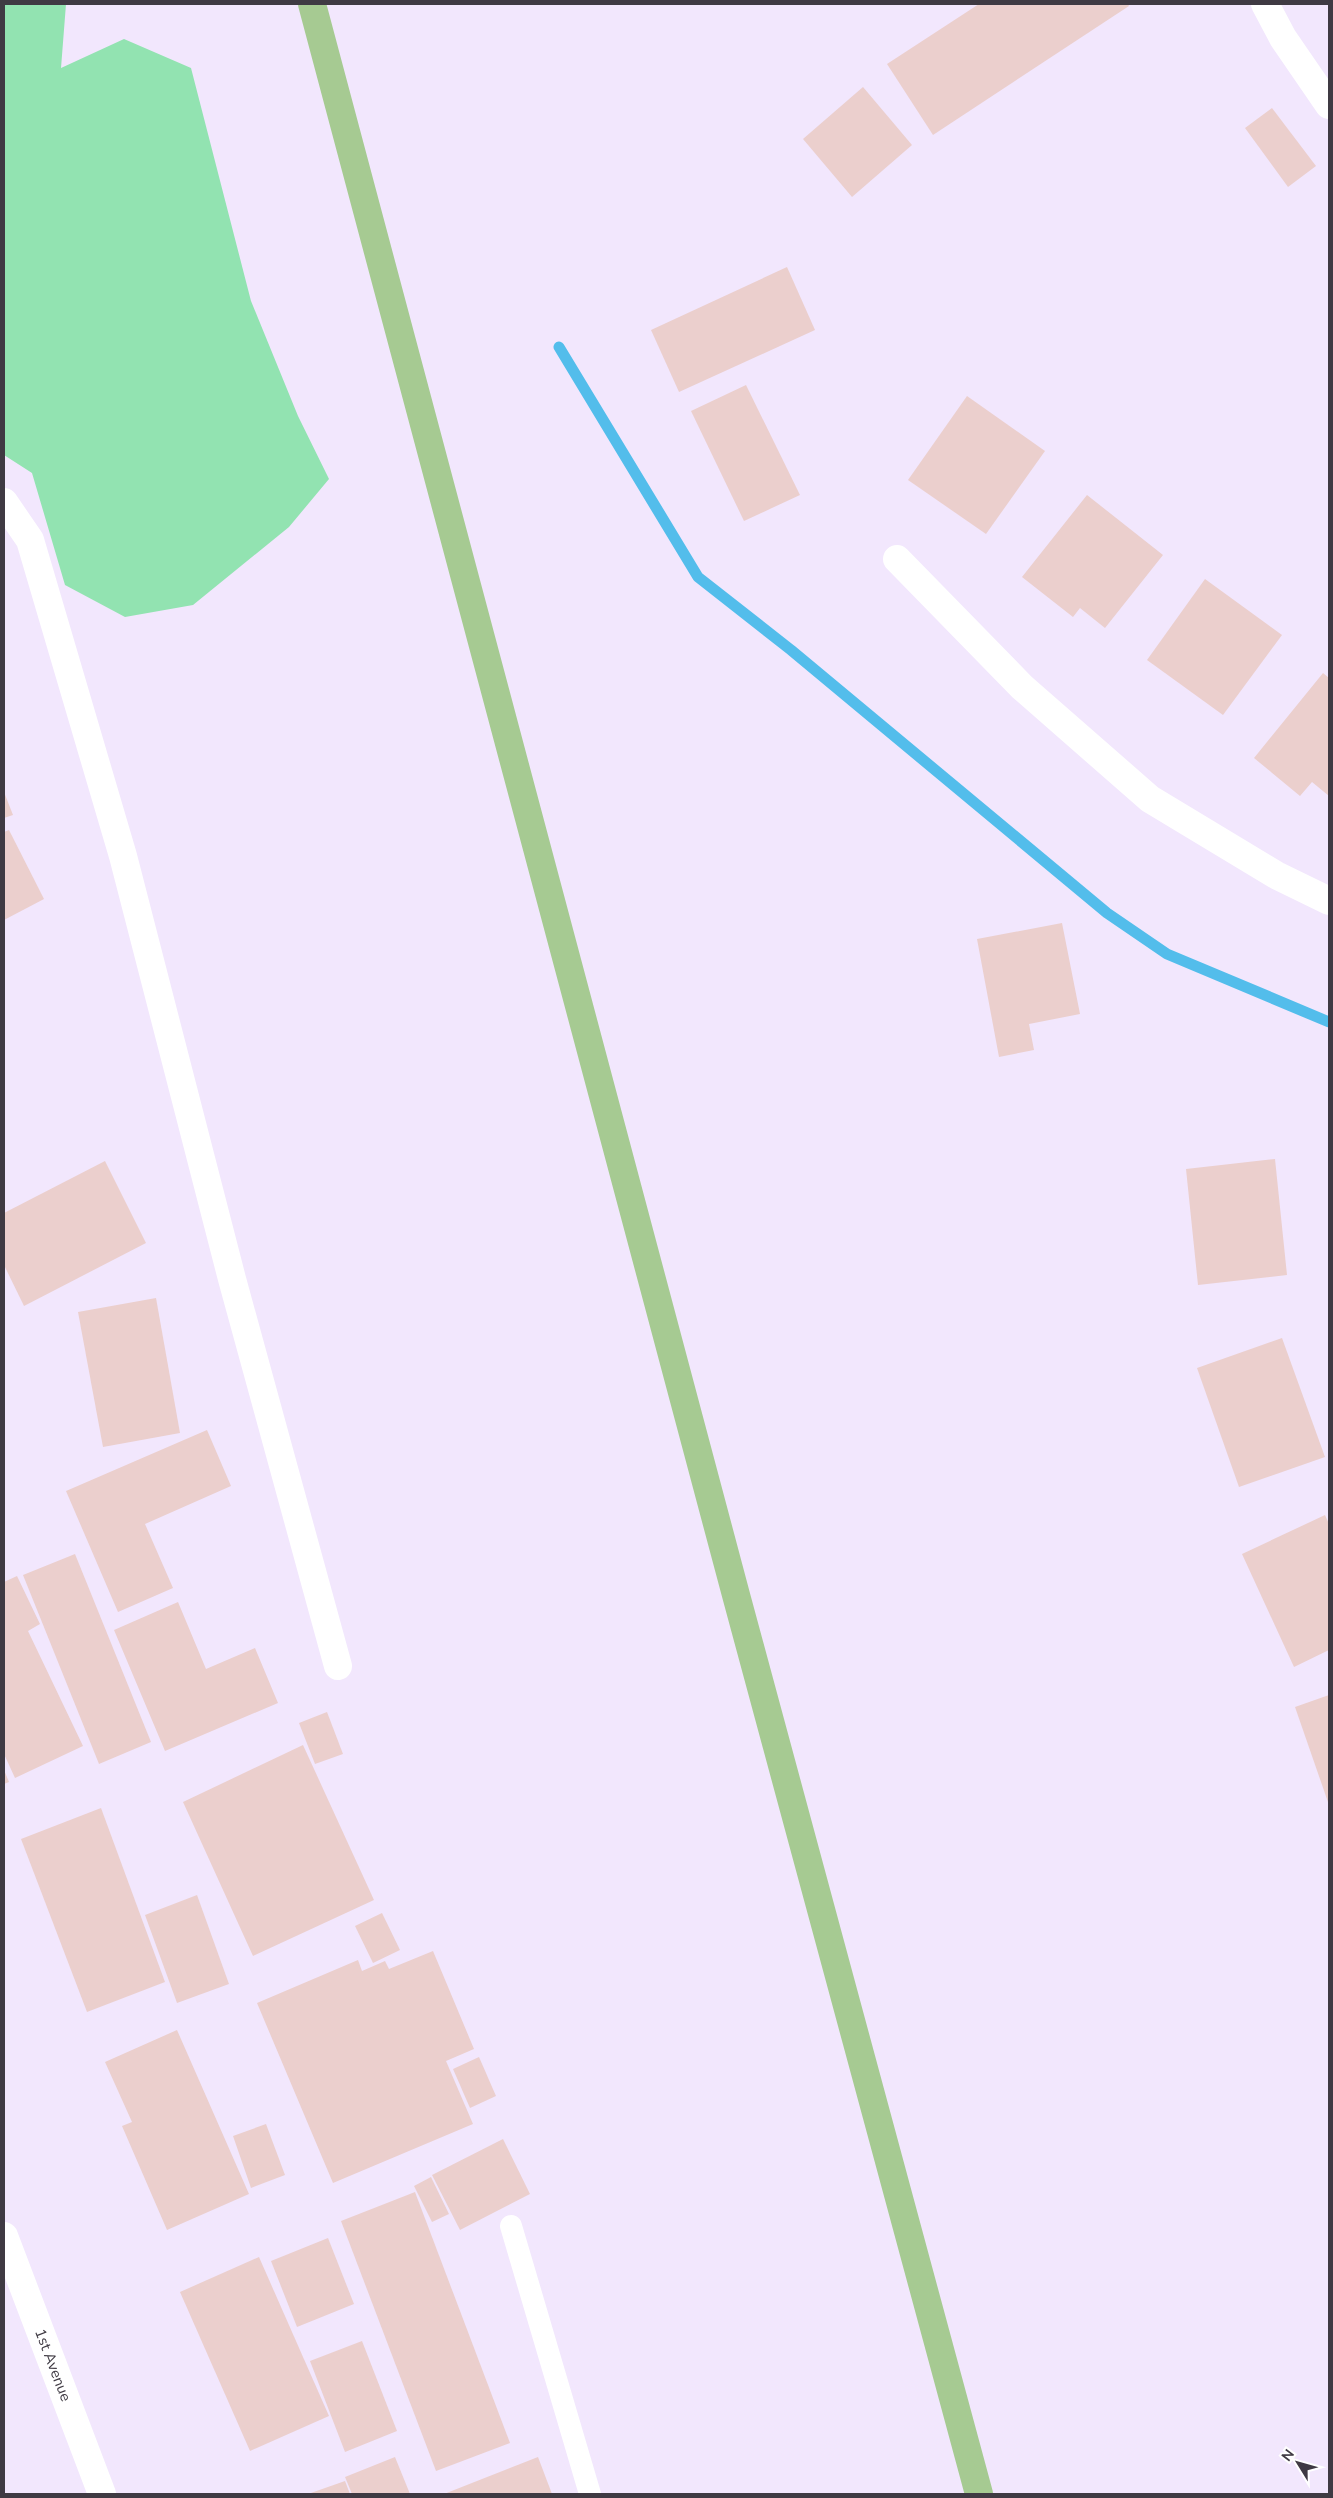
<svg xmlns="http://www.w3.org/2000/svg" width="1333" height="2498" viewBox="0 0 1333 2498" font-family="'Nunito Sans',sans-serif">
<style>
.green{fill:#92e3b1}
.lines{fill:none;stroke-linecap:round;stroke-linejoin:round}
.stream{stroke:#53bdeb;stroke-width:11}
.building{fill:#ebcfcd}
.service{stroke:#fff;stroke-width:22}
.minor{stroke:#fff;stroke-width:28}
.tertiary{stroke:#fff;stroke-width:28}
.primary{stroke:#a6ca92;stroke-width:28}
.labels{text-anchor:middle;stroke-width:4;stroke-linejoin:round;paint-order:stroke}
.street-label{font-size:15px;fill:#3f3a43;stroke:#fff}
</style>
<rect width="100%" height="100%" fill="#f2e7fd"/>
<path class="green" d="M 4,4 L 66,4 L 61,68 L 124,39 L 191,68 L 251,301 L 298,416 L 329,479 L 289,527 L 193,605 L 125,617 L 65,585 L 32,473 L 4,455 Z"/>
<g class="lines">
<path class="stream" d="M 559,347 L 698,577 L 791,650 L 1107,913 L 1167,954 L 1329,1022"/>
</g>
<g class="building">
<path d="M 979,4 L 1128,4 L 1129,6 L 933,135 L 887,64 Z"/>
<path d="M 863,87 L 912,145 L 852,197 L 803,139 Z"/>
<path d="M 1272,108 L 1316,166 L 1288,187 L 1245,128 Z"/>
<path d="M 787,267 L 815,330 L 679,392 L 651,330 Z"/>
<path d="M 746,385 L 800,495 L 744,521 L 691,411 Z"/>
<path d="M 967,396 L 1045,451 L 986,534 L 908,480 Z"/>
<path d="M 1087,495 L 1163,555 L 1105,628 L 1080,608 L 1073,617 L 1022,577 Z"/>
<path d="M 1205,579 L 1282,635 L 1223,715 L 1147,660 Z"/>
<path d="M 1323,673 L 1329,678 L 1329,796 L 1312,782 L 1300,796 L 1254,758 Z"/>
<path d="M 4,792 L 13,815 L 4,818 Z"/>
<path d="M 9,830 L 44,899 L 4,920 L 4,832 Z"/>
<path d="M 1062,923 L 1080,1014 L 1029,1024 L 1034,1050 L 999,1057 L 977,939 Z"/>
<path d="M 1275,1159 L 1287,1275 L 1198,1285 L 1186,1169 Z"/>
<path d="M 105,1161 L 146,1243 L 24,1306 L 4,1265 L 4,1213 Z"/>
<path d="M 156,1298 L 180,1433 L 103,1447 L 78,1312 Z"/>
<path d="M 1282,1338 L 1325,1457 L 1239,1487 L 1197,1368 Z"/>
<path d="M 207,1430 L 231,1486 L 145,1524 L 173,1588 L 118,1612 L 66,1491 Z"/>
<path d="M 1325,1515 L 1329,1524 L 1329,1650 L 1294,1667 L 1242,1554 Z"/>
<path d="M 75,1554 L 151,1742 L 99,1764 L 23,1575 Z"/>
<path d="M 17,1576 L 40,1624 L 28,1631 L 83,1746 L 15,1778 L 4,1754 L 4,1582 Z"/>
<path d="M 178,1602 L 206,1669 L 255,1648 L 278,1703 L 165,1751 L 114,1630 Z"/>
<path d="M 1329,1695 L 1329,1805 L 1295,1707 Z"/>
<path d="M 327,1712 L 343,1754 L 315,1764 L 299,1723 Z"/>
<path d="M 303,1745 L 374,1900 L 253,1956 L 183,1802 Z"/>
<path d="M 4,1770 L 9,1782 L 4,1784 Z"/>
<path d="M 101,1808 L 165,1982 L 87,2012 L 21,1839 Z"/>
<path d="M 197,1895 L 229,1984 L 177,2003 L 145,1915 Z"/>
<path d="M 382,1913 L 400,1950 L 373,1963 L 355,1926 Z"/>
<path d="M 433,1951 L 474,2049 L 446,2061 L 473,2124 L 333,2183 L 257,2003 L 358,1960 L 362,1971 L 385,1961 L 389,1969 Z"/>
<path d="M 177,2030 L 249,2194 L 167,2230 L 122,2126 L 132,2122 L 105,2062 Z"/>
<path d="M 479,2057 L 496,2096 L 470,2108 L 453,2069 Z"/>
<path d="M 266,2124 L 285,2175 L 251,2188 L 233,2136 Z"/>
<path d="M 503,2139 L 530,2194 L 460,2230 L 432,2175 Z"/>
<path d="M 431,2177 L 449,2214 L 432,2222 L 414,2186 Z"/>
<path d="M 415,2192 L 510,2443 L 436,2471 L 341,2221 Z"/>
<path d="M 328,2238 L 354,2304 L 297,2327 L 271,2261 Z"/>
<path d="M 259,2257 L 329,2416 L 250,2451 L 180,2292 Z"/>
<path d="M 362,2341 L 397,2431 L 345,2452 L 310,2361 Z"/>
<path d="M 395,2457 L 410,2494 L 352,2494 L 345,2477 Z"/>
<path d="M 538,2457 L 552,2494 L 444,2494 Z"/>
<path d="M 345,2481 L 350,2494 L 308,2494 Z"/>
</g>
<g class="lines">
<path class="service" d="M 511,2226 L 590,2494"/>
<g class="minor">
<path d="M 1265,4 L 1283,38 L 1329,105"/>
<path d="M 4,502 L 30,540 L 123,856 L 232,1279 L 338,1666"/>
<path d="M 897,559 L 1022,687 L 1150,799 L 1276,875 L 1329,901"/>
</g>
<path class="tertiary" d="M 4,2236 L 102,2494"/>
<path class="primary" d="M 312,4 L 736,1595 L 979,2494"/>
</g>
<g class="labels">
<g class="street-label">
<text transform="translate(53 2365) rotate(69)" y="5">1st Avenue</text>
</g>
</g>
<rect width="1333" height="2498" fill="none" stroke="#3f3a43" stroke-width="10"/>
<g transform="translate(1298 2463) rotate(307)" stroke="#ffffff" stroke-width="4" paint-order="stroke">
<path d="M0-4L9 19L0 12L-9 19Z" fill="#3f3a43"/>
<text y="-8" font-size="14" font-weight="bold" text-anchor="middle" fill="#3f3a43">N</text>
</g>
</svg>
